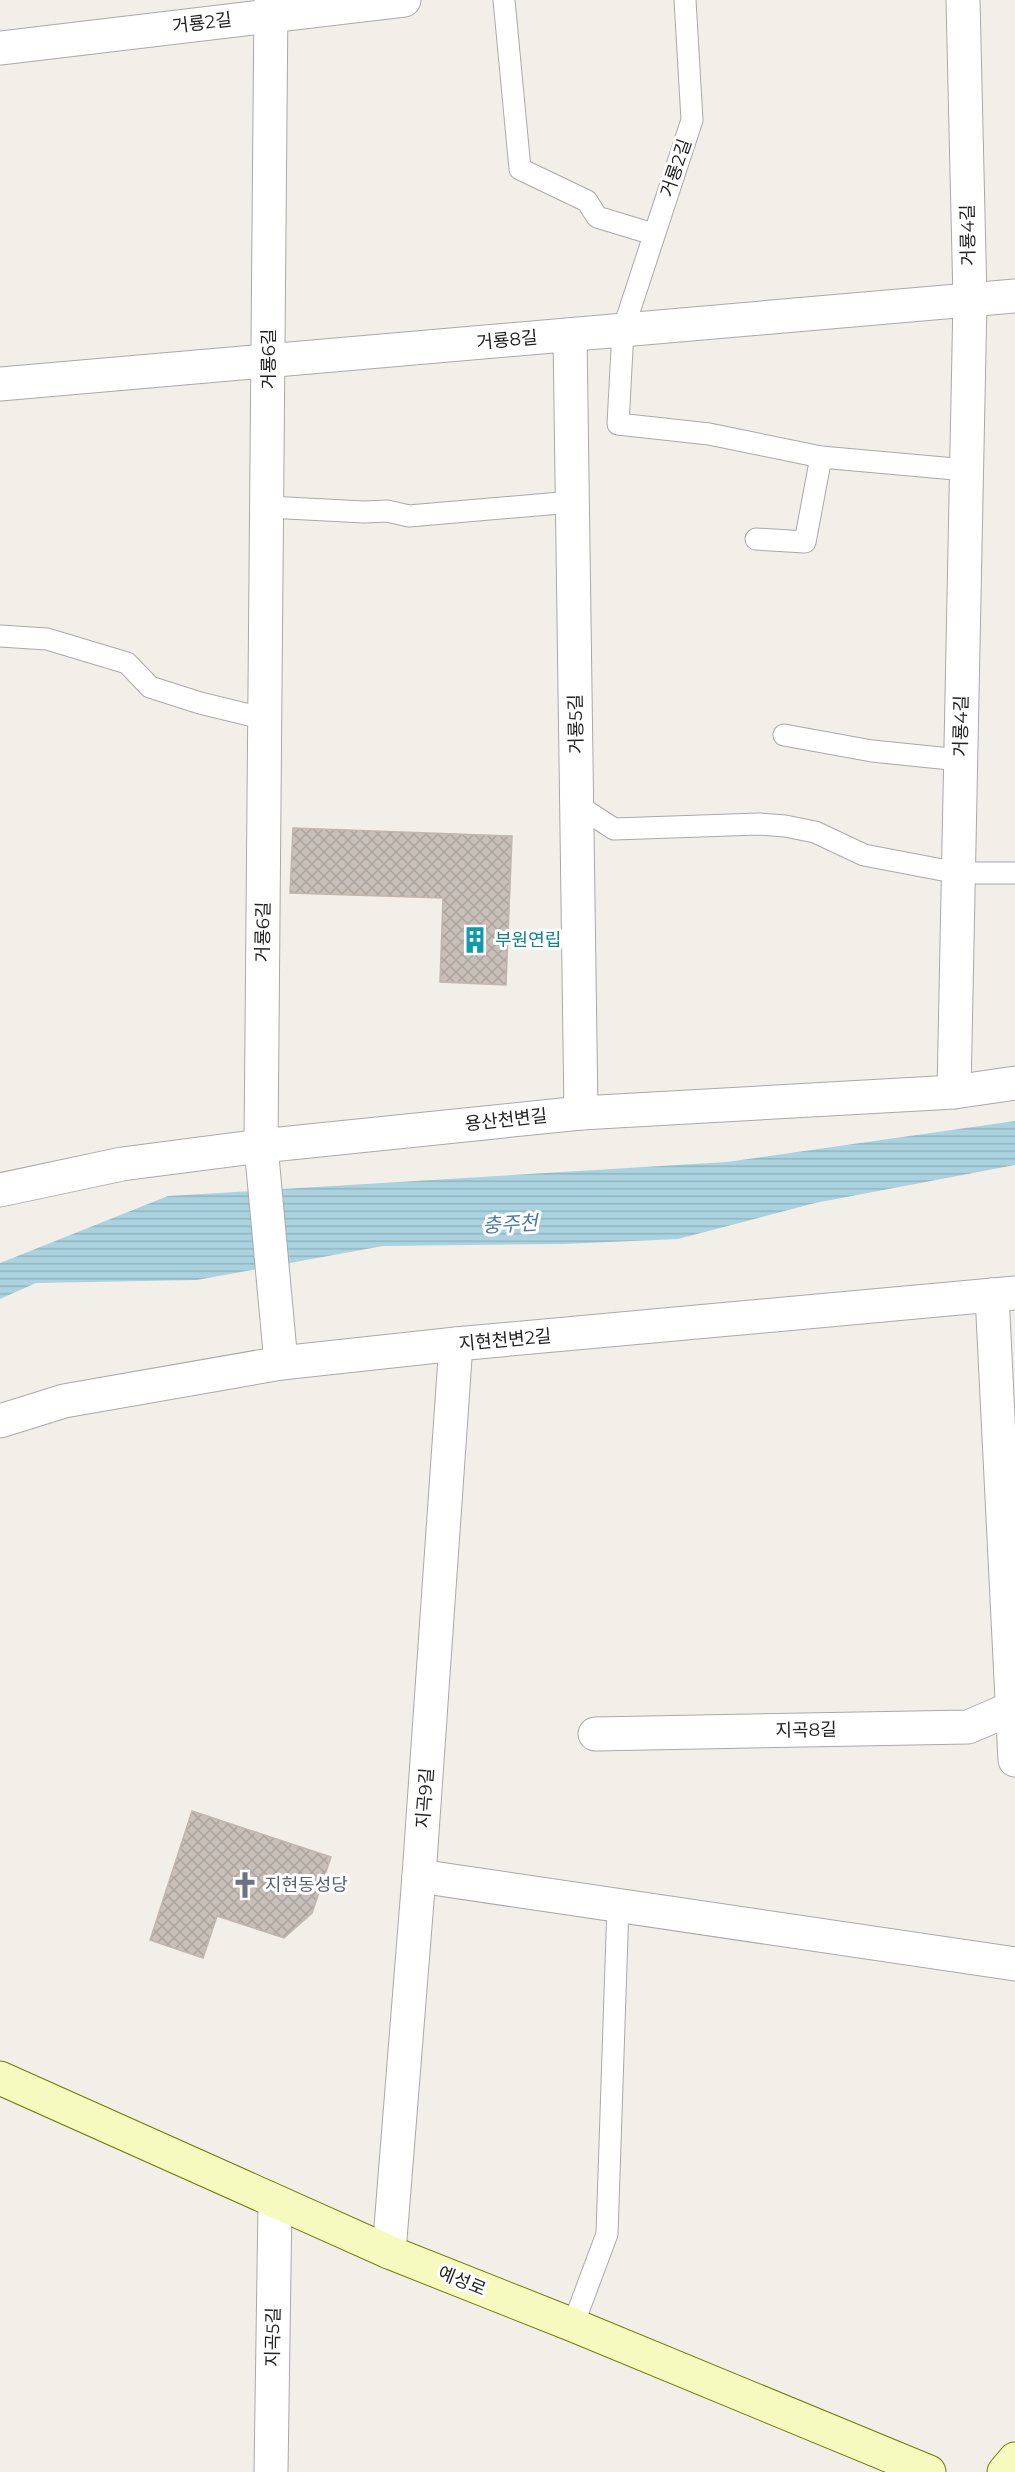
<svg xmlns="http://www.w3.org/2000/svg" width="1015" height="2472" viewBox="0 0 1015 2472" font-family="Montserrat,'Noto Sans KR',sans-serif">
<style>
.water{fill:url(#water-rules)}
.building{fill:url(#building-cross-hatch);stroke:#c4b6ab;stroke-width:1.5}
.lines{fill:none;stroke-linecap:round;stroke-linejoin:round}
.lane-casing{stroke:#a9a9a9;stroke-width:23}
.street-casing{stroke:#a9a9a9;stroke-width:35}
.secondary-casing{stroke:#707d05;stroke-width:35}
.lane{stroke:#fff;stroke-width:21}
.street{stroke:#fff;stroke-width:33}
.secondary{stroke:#f7fabf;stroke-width:33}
.labels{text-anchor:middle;stroke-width:6;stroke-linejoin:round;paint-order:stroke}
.street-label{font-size:18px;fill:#222;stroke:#fff}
.culture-label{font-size:18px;fill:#0d838f;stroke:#fff;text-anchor:start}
.worship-label{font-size:18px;fill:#5b616d;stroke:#fff;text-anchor:start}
.water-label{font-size:20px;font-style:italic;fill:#4a7aab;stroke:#fff}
</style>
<defs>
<pattern id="water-rules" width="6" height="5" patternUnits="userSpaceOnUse" patternTransform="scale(1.5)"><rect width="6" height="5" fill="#aad3df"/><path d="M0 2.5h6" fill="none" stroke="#92b5bf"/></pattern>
<pattern id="building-cross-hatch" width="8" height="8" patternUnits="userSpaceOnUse" patternTransform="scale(1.5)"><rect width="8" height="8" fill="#c7bfb8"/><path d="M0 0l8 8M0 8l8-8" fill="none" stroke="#aba49e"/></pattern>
</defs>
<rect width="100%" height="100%" fill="#f2efe9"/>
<path class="water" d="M 1015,1121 L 1015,1165 L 815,1203 L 678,1239 L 563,1244 L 383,1246 L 197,1280 L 36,1283 L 0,1299 L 0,1263 L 168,1196 L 727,1162 Z"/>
<g class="building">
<path d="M 293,828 L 512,836 L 506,985 L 440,982 L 443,898 L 290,893 Z"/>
<path d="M 192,1811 L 331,1857 L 312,1913 L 284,1938 L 217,1916 L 203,1958 L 150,1940 Z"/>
</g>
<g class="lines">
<defs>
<g id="lane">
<path d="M 504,0 L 520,169 L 587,201 L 597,217 L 653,234"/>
<path d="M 685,0 L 692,120 L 623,330 L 618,424 L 709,434 L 821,457 L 966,470"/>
<path d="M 268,507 L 364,512 L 387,511 L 409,516 L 572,502"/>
<path d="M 756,539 L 805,542 L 821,457"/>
<path d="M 0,636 L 47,639 L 127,663 L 150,687 L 200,703 L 266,719"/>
<path d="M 784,735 L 872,751 L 960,760"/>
<path d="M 577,805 L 614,829 L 759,824 L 785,826 L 815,832 L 864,855 L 958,873 L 1015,873"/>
<path d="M 573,2325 L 607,2234 L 618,1905"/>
</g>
<g id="street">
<path d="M 271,0 L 261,1146 L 281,1363"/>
<path d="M 0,48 L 404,0"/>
<path d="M 570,335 L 581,1113"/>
<path d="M 0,384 L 1015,296"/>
<path d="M 954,1092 L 970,300 L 963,0"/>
<path d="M 0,1190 L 122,1164 L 261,1146 L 581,1113 L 954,1092 L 1015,1083"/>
<path d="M 992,1295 L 1015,1760"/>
<path d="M 0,1421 L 64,1401 L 281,1363 L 456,1344 L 1015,1293"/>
<path d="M 595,1734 L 968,1727 L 1015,1707"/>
<path d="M 419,1876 L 1015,1964"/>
<path d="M 389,2252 L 419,1876 L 456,1344"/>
<path d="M 271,2472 L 275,2203"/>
</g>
<g id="secondary">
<path d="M 0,2078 L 389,2252 L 573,2325 L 929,2472"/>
<path d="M 1004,2472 L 1015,2459"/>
</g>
</defs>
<use href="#lane" class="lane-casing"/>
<use href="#street" class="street-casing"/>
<use href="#secondary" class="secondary-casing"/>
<use href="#lane" class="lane"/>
<use href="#street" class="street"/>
<use href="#secondary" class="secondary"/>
</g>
<defs>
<symbol id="building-bare" viewBox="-9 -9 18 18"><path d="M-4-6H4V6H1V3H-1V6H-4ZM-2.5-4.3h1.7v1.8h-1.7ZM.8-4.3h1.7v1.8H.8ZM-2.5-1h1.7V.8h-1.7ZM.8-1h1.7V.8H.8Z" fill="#0f9aa8" stroke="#fff" stroke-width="2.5" paint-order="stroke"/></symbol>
<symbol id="church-bare" viewBox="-9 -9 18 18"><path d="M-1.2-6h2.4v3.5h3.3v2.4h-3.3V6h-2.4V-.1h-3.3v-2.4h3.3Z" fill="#6b7280" stroke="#fff" stroke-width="2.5" paint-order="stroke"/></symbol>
</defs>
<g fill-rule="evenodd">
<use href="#building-bare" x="456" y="921" width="38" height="38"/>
<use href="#church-bare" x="226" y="1866" width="38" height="38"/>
</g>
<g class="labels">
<g class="street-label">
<text transform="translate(202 23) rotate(-7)" y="6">거룡2길</text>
<text transform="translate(676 168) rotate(-71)" y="6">거룡2길</text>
<text transform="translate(968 235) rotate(-91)" y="6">거룡4길</text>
<text transform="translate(507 340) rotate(-5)" y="6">거룡8길</text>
<text transform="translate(269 359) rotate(-90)" y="6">거룡6길</text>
<text transform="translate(576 724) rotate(-91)" y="6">거룡5길</text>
<text transform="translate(961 726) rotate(-89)" y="6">거룡4길</text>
<text transform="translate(263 932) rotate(-89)" y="6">거룡6길</text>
<text transform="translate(506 1120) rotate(-6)" y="6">용산천변길</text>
<text transform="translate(505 1340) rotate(-5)" y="6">지현천변2길</text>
<text transform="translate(806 1730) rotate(-1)" y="6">지곡8길</text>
<text transform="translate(425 1798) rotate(-86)" y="6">지곡9길</text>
<text transform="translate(462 2281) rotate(22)" y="6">예성로</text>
<text transform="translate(273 2337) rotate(-89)" y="6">지곡5길</text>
</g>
<g class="culture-label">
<text x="495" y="946">부원연립</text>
</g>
<g class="worship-label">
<text x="265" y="1891">지현동성당</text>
</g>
<g class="water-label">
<text transform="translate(510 1224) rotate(-3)" y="7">충주천</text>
</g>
</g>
</svg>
